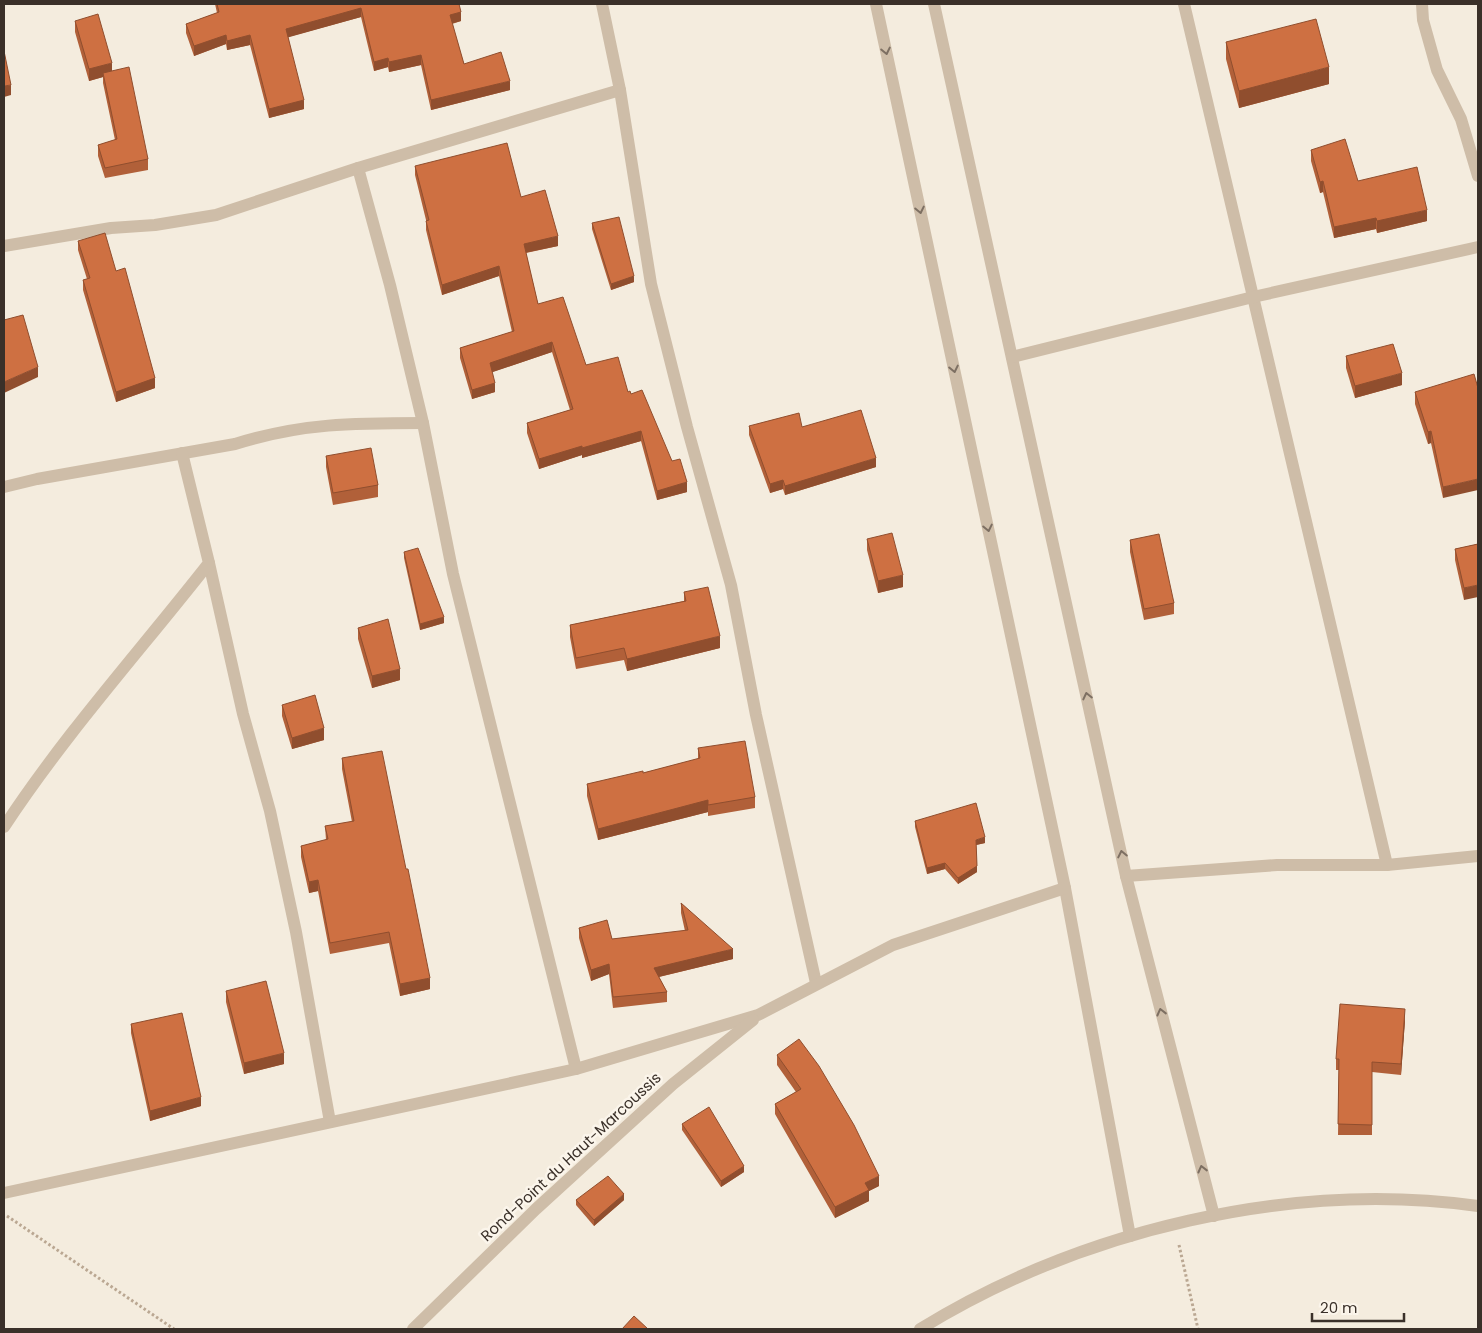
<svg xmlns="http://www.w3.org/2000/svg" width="1482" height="1333" viewBox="0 0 1482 1333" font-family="Poppins,sans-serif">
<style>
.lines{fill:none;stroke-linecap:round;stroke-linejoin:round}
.path{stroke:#baa792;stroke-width:3;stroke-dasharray:2.5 2.5;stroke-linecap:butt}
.minor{stroke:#cebda8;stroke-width:12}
.wall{fill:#b16039}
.shaded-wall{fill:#904e2e}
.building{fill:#ce7042;stroke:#904e2e}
.oneway{stroke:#7d6f62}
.labels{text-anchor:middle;stroke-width:5;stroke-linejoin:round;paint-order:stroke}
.street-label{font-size:15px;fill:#3a3029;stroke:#fbf5eb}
</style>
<rect width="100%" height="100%" fill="#f4ecde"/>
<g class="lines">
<g class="path">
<path d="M 7,1216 L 174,1329"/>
<path d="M 1179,1245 L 1198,1329"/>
</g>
<g class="minor">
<path d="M 602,4 L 620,90 L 651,284 L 687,427 L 731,585 L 756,715 L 816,983"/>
<path d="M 876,4 L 1065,888 L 1130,1236"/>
<path d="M 934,4 L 1126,876 L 1214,1216"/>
<path d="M 1184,4 L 1387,865"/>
<path d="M 1422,4 L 1423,20 L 1437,70 L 1461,119 L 1478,176"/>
<path d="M 358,168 L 390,285 L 423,423 L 453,574 L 576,1069"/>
<path d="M 4,246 L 111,228 L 155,225 L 216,215 L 358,168 L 620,90"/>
<path d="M 1012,357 L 1253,297 L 1478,247"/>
<path d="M 4,487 L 37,479 L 235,444 C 302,423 354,423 423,423"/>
<path d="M 209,563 L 243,714 L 270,811 L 296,932 L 330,1122"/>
<path d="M 4,827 C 65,734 140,651 209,563 L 182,453"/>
<path d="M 1126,876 L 1277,865 L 1387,865 L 1478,856"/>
<path d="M 4,1193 L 576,1069 L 758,1015 L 893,945 L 1065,888"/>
<path d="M 413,1329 L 536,1209 L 673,1084 L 753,1020"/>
<path d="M 920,1329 C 1081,1230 1290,1180 1478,1206"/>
</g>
</g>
<g class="wall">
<path d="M 215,4 L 459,4 L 461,21 L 452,24 L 464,64 L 510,90 L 431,110 L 421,65 L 389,72 L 388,67 L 374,71 L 361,17 L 288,37 L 304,109 L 269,118 L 250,45 L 227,50 L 226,44 L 194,56 L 186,33 L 186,24 L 217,13 Z"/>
<path d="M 75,21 L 112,71 L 148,159 L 148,170 L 105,178 L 98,156 L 98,145 L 115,140 L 103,83 L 103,77 L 89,81 L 75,32 Z"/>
<path d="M 1226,42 L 1329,84 L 1239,108 L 1226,59 Z"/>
<path d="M 1311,150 L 1358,181 L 1427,221 L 1377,233 L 1376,229 L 1334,238 L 1323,192 L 1320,193 L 1311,161 Z"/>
<path d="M 415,166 L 521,197 L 558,246 L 526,253 L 538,304 L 586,365 L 631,394 L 672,461 L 687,492 L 657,500 L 641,441 L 582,458 L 582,455 L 539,469 L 527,433 L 527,423 L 570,410 L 552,352 L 492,372 L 495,392 L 472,399 L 460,358 L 460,348 L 512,332 L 499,276 L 442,295 L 426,230 L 426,220 L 415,175 Z"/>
<path d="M 592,223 L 634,282 L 611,290 L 592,229 Z"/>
<path d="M 78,241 L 116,271 L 155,388 L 116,402 L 83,290 L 83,280 L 87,279 L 78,250 Z"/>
<path d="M 1346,356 L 1402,385 L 1355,398 L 1346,368 Z"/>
<path d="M 1478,388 L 1443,498 L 1431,443 L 1428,444 L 1415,404 L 1415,392 Z"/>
<path d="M 749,426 L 802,427 L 876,467 L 785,495 L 783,489 L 770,493 L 749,435 Z"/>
<path d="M 326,456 L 378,485 L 378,497 L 333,505 L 326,467 Z"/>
<path d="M 867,539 L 903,587 L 878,593 L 867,550 Z"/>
<path d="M 1130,540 L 1174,603 L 1174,614 L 1144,620 L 1130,552 Z"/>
<path d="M 1478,544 L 1464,600 L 1455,560 L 1455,549 Z"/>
<path d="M 404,552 L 444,623 L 420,630 L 404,558 Z"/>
<path d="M 684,592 L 720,648 L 627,671 L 624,660 L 576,669 L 570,637 L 570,625 L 684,601 Z"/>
<path d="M 358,628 L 400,680 L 372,688 L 358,639 Z"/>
<path d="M 282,705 L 324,740 L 292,749 L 282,716 Z"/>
<path d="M 698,748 L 755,797 L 755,808 L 708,816 L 708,812 L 598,840 L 587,796 L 587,784 L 643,773 L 698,759 Z"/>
<path d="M 342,758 L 430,989 L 400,996 L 389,943 L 330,954 L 318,891 L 309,893 L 301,857 L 301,846 L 326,840 L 325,826 L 352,822 L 342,769 Z"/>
<path d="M 915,821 L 985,843 L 976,845 L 977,872 L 958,884 L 945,869 L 927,874 L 915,827 Z"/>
<path d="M 681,903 L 733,959 L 659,977 L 667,992 L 667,1002 L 613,1008 L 609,974 L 591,981 L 579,938 L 579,928 L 612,939 L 685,931 L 681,913 Z"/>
<path d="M 226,991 L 284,1064 L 244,1074 L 226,1002 Z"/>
<path d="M 1405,1020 L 1401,1075 L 1372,1072 L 1372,1135 L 1338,1135 L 1339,1070 L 1336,1070 L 1336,1059 Z"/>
<path d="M 131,1024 L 201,1106 L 150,1121 L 131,1033 Z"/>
<path d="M 777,1055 L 879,1186 L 869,1191 L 869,1201 L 835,1218 L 775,1114 L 775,1104 L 796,1092 L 777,1065 Z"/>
<path d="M 682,1124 L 744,1172 L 721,1187 L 682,1130 Z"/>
<path d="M 576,1200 L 624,1200 L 594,1226 L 576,1205 Z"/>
</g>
<g class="shaded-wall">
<path d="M 361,8 L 361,17 L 286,38 L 286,29 Z"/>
<path d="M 461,12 L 461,21 L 450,24 L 450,15 Z"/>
<path d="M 226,35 L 226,44 L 194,56 L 194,46 Z"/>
<path d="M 250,35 L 250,45 L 227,50 L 227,41 Z"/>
<path d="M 421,55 L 421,65 L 389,72 L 389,62 Z"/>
<path d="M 388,58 L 388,67 L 374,71 L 374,62 Z"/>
<path d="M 112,63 L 112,74 L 103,73 L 103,77 L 89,81 L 89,69 Z"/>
<path d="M 1329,67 L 1329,84 L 1239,108 L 1239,91 Z"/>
<path d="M 510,81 L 510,90 L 431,110 L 431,100 Z"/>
<path d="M 11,85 L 11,95 L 4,97 L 4,86 Z"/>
<path d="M 304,100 L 304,109 L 269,118 L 269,109 Z"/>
<path d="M 1323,181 L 1323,192 L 1320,193 L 1320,182 Z"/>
<path d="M 1427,210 L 1427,221 L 1377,233 L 1377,221 Z"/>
<path d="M 1376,218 L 1376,229 L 1334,238 L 1334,227 Z"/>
<path d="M 558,236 L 558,246 L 524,253 L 524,244 Z"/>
<path d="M 499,266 L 499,276 L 442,295 L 442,285 Z"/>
<path d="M 634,276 L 634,282 L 611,290 L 611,284 Z"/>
<path d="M 552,342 L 552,352 L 490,373 L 490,363 Z"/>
<path d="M 38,367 L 38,377 L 4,393 L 4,382 Z"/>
<path d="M 1402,373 L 1402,385 L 1355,398 L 1355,386 Z"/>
<path d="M 155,378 L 155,388 L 116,402 L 116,392 Z"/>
<path d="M 495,383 L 495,392 L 472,399 L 472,390 Z"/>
<path d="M 641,431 L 641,441 L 582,458 L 582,448 Z"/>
<path d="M 1431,431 L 1431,443 L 1428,444 L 1428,432 Z"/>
<path d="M 582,446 L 582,455 L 539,469 L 539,459 Z"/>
<path d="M 876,458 L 876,467 L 785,495 L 785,486 Z"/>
<path d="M 1478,479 L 1478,490 L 1443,498 L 1443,487 Z"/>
<path d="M 783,480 L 783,489 L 770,493 L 770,484 Z"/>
<path d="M 687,482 L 687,492 L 657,500 L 657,491 Z"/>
<path d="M 903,575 L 903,587 L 878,593 L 878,581 Z"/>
<path d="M 1478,585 L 1478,597 L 1464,600 L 1464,588 Z"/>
<path d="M 444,617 L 444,623 L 420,630 L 420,624 Z"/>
<path d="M 720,636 L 720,648 L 627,671 L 627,659 Z"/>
<path d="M 400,669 L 400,680 L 372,688 L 372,676 Z"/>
<path d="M 324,728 L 324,740 L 292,749 L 292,738 Z"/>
<path d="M 708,800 L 708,812 L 598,840 L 598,829 Z"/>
<path d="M 985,837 L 985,843 L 976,845 L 976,840 Z"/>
<path d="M 945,863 L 945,869 L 927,874 L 927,868 Z"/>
<path d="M 977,866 L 977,872 L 958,884 L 958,878 Z"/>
<path d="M 318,880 L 318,891 L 309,893 L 309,882 Z"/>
<path d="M 733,949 L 733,959 L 654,978 L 654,968 Z"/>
<path d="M 609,964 L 609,974 L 591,981 L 591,970 Z"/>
<path d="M 430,978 L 430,989 L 400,996 L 400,984 Z"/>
<path d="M 1405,1009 L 1405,1020 L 1401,1075 L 1401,1064 Z"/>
<path d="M 284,1053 L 284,1064 L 244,1074 L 244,1063 Z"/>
<path d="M 201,1097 L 201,1106 L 150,1121 L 150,1111 Z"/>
<path d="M 744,1166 L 744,1172 L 721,1187 L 721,1181 Z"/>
<path d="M 879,1176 L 879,1186 L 869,1191 L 869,1201 L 835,1218 L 835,1207 L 865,1183 Z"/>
<path d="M 624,1194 L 624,1200 L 594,1226 L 594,1220 Z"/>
</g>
<g class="building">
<path d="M 217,4 L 459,4 L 461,12 L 450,15 L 464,64 L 501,52 L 510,81 L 431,100 L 421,55 L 389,62 L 388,58 L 374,62 L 361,8 L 286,29 L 304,100 L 269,109 L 250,35 L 227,41 L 226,35 L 194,46 L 186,24 L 219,12 Z"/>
<path d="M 98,14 L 112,63 L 89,69 L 75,21 Z"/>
<path d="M 1316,19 L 1329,67 L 1239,91 L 1226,42 Z"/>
<path d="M 4,51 L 11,85 L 4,86 Z"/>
<path d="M 129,67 L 148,159 L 105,168 L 98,145 L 117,139 L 103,73 Z"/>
<path d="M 1345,139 L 1358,181 L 1417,167 L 1427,210 L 1377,221 L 1376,218 L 1334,227 L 1323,181 L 1320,182 L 1311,150 Z"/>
<path d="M 507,143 L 521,197 L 545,190 L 558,236 L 524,244 L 538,304 L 563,297 L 586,365 L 618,357 L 628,392 L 630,391 L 631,394 L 642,390 L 672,461 L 680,459 L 687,482 L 657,491 L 641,431 L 582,448 L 582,446 L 539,459 L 527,423 L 573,409 L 552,342 L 490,363 L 495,383 L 472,390 L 460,348 L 514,331 L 499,266 L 442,285 L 426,221 L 429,220 L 415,166 Z"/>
<path d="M 619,217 L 634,276 L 611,284 L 592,223 Z"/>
<path d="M 105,233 L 116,271 L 125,268 L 155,378 L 116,392 L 83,280 L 90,278 L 78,241 Z"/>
<path d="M 23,315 L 38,367 L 4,382 L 4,320 Z"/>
<path d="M 1393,344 L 1402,373 L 1355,386 L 1346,356 Z"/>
<path d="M 1474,374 L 1478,388 L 1478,479 L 1443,487 L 1431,431 L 1428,432 L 1415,392 Z"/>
<path d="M 861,410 L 876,458 L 785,486 L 783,480 L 770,484 L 749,426 L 799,413 L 802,427 Z"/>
<path d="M 371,448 L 378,485 L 333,493 L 326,456 Z"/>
<path d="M 892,533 L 903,575 L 878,581 L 867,539 Z"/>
<path d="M 1159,534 L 1174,603 L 1144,609 L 1130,540 Z"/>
<path d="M 1478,544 L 1478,585 L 1464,588 L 1455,549 Z"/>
<path d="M 418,548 L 444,617 L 420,624 L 404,552 Z"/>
<path d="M 708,587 L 720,636 L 627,659 L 624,648 L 576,658 L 570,625 L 686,601 L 684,592 Z"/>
<path d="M 388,619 L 400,669 L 372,676 L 358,628 Z"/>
<path d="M 315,695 L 324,728 L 292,738 L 282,705 Z"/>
<path d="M 745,741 L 755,797 L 708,805 L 708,800 L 598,829 L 587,784 L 643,771 L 643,773 L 700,758 L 698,748 Z"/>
<path d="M 382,751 L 406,869 L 408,869 L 430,978 L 400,984 L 389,932 L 330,943 L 318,880 L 309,882 L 301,846 L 328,839 L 325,826 L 354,821 L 342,758 Z"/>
<path d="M 976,803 L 985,837 L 976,840 L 977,866 L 958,878 L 945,863 L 927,868 L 915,821 Z"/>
<path d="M 681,903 L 733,949 L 654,968 L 667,992 L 613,997 L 609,964 L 591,970 L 579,928 L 607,920 L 612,939 L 688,930 Z"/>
<path d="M 266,981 L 284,1053 L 244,1063 L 226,991 Z"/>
<path d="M 1340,1004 L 1405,1009 L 1401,1064 L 1372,1062 L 1372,1125 L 1338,1124 L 1339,1059 L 1336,1059 Z"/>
<path d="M 182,1013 L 201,1097 L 150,1111 L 131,1024 Z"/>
<path d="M 799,1039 L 819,1066 L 854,1125 L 879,1176 L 865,1183 L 869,1190 L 835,1207 L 775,1104 L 801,1089 L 777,1055 Z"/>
<path d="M 709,1107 L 744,1166 L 721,1181 L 682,1124 Z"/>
<path d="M 608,1176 L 624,1194 L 594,1220 L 576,1200 Z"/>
<path d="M 634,1316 L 648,1329 L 622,1329 Z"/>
</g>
<defs><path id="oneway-chevron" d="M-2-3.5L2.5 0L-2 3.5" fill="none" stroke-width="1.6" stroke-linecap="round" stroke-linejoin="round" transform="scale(1.25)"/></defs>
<g class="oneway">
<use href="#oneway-chevron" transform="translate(886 51) rotate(78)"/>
<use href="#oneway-chevron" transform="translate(920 210) rotate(78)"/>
<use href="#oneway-chevron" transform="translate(954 369) rotate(78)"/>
<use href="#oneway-chevron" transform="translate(988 528) rotate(78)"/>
<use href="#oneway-chevron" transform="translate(1087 696) rotate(-103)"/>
<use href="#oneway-chevron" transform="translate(1122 854) rotate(-102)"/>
<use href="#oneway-chevron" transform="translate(1161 1012) rotate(-104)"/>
<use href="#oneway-chevron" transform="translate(1202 1169) rotate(-104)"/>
</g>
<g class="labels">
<g class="street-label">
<text transform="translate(571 1157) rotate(-43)" y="5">Rond-Point du Haut-Marcoussis</text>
</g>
</g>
<rect width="1482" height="1333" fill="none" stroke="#3a3029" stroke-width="10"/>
<path d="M1312 1313v8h92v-8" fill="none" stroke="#3a3029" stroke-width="2.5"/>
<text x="1320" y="1313" font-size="15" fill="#3a3029" stroke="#fbf5eb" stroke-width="4" paint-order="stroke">20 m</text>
</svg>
